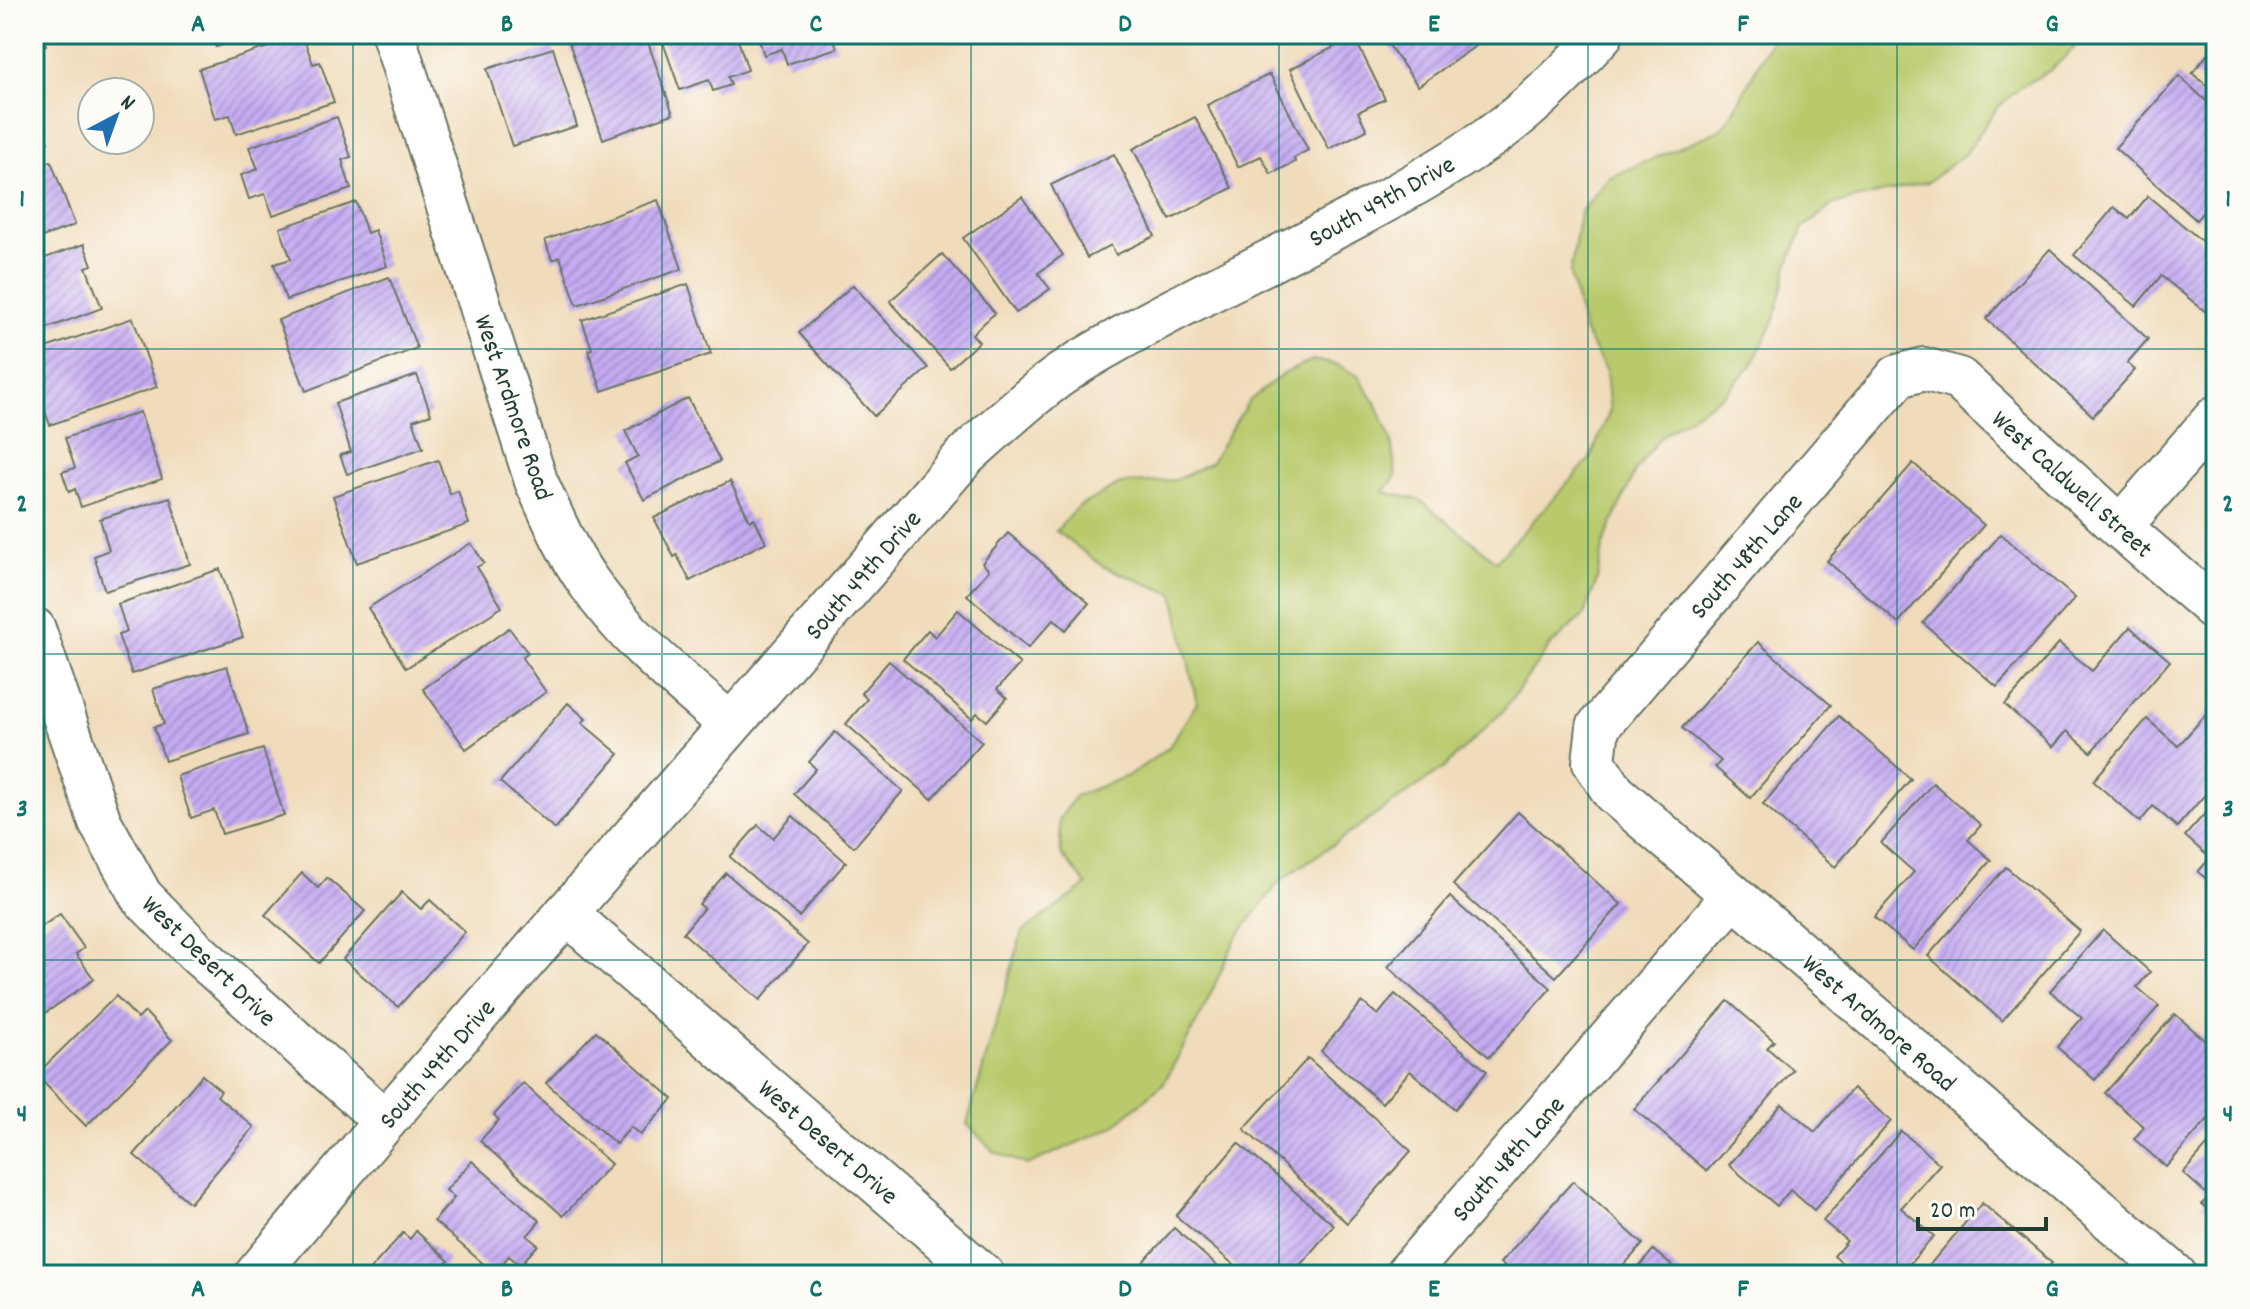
<svg xmlns="http://www.w3.org/2000/svg" width="2250" height="1309" viewBox="0 0 2250 1309" font-family="Dekko,sans-serif">
<style>
.grass{fill:#b9ca6d;stroke:#6c8450;stroke-width:2}
.building{fill:url(#building-hatch)}
.lines{fill:none;stroke-linecap:round;stroke-linejoin:round}
.minor-casing{stroke:#687463;stroke-width:46}
.minor{stroke:#fff;stroke-width:42}
.grid{fill:none;stroke:#0f766e;stroke-width:2;stroke-opacity:0.55}
.labels{text-anchor:middle;stroke-width:6;stroke-linejoin:round;paint-order:stroke}
.street-label{font-size:26px;fill:#1f3d34;stroke:#fdfcf7}
.neatline{fill:none;stroke:#0f766e;stroke-width:3}
.grid-label{font-size:26px;text-anchor:middle;font-weight:bold;fill:#0f766e}
</style>
<defs>
<pattern id="building-hatch" width="6" height="6" patternUnits="userSpaceOnUse" patternTransform="scale(2)"><rect width="6" height="6" fill="#c5abf2"/><path d="M-1 1l2-2M0 6l6-6M5 7l2-2" fill="none" stroke="#9f8cc5"/></pattern>
</defs>
<rect width="100%" height="100%" fill="#fdfcf7"/>
<filter id="ink" filterUnits="userSpaceOnUse"><feTurbulence type="fractalNoise" baseFrequency=".0125" numOctaves="2"/><feDisplacementMap in="SourceGraphic" scale="16" xChannelSelector="R" yChannelSelector="G"/><feConvolveMatrix kernelMatrix="1 2 1 2 8 2 1 2 1" color-interpolation-filters="sRGB"/></filter>
<filter id="wash" filterUnits="userSpaceOnUse"><feTurbulence type="fractalNoise" baseFrequency=".006" numOctaves="4" result="noise"/><feDisplacementMap in="SourceGraphic" scale="32" xChannelSelector="R" yChannelSelector="G"/><feGaussianBlur stdDeviation="1.8" result="paint"/><feColorMatrix in="noise" values="0 0 0 0 0 0 0 0 0 0 0 0 0 0 0 0 0 1.4 0 .05"/><feComposite in="paint" operator="in"/></filter>
<g filter="url(#wash)">
<rect width="100%" height="100%" fill="#f0dbba"/>
<path class="grass" d="M 1774,34 L 2082,34 L 2076,46 L 2051,70 L 2022,86 L 1997,108 L 1967,152 L 1928,182 L 1834,204 L 1803,228 L 1788,265 L 1775,319 L 1752,365 L 1726,393 L 1661,436 L 1635,471 L 1604,542 L 1597,580 L 1584,615 L 1550,646 L 1502,712 L 1444,768 L 1280,881 L 1235,940 L 1202,1013 L 1163,1084 L 1113,1127 L 1027,1165 L 994,1152 L 967,1124 L 1022,932 L 1087,885 L 1061,854 L 1059,820 L 1075,796 L 1130,775 L 1169,747 L 1197,703 L 1174,594 L 1104,567 L 1056,531 L 1078,507 L 1120,484 L 1176,480 L 1211,462 L 1248,402 L 1281,375 L 1312,360 L 1338,365 L 1358,376 L 1377,405 L 1391,440 L 1396,476 L 1384,492 L 1420,500 L 1496,561 L 1590,459 L 1610,411 L 1606,371 L 1584,331 L 1570,274 L 1580,213 L 1608,178 L 1720,130 L 1734,111 Z"/>
<g id="blocks">
<g class="building">
<path d="M 34,34 L 42,34 L 46,45 L 34,49 Z"/>
<path d="M 211,34 L 251,34 L 252,35 L 216,47 Z"/>
<path d="M 566,34 L 645,34 L 673,114 L 603,139 Z"/>
<path d="M 660,34 L 736,34 L 748,70 L 728,77 L 731,85 L 713,91 L 709,80 L 680,90 Z"/>
<path d="M 757,34 L 832,34 L 837,48 L 787,64 L 782,49 L 764,55 Z"/>
<path d="M 1381,34 L 1469,34 L 1477,45 L 1418,86 Z"/>
<path d="M 303,36 L 313,64 L 320,62 L 334,102 L 236,134 L 230,115 L 215,119 L 199,69 Z"/>
<path d="M 1354,37 L 1385,99 L 1358,112 L 1367,130 L 1329,149 L 1290,69 Z"/>
<path d="M 2216,44 L 2216,93 L 2192,73 Z"/>
<path d="M 553,48 L 577,126 L 512,146 L 487,69 Z"/>
<path d="M 1270,74 L 1308,150 L 1294,158 L 1295,162 L 1271,174 L 1261,156 L 1238,167 L 1207,105 Z"/>
<path d="M 2179,76 L 2216,110 L 2216,197 L 2196,220 L 2115,148 Z"/>
<path d="M 34,101 L 48,142 L 34,147 Z"/>
<path d="M 337,117 L 351,157 L 342,160 L 351,189 L 273,215 L 265,194 L 249,199 L 241,175 L 258,169 L 249,147 Z"/>
<path d="M 1195,117 L 1232,188 L 1170,220 L 1133,149 Z"/>
<path d="M 1114,154 L 1155,236 L 1116,255 L 1111,245 L 1087,258 L 1051,185 Z"/>
<path d="M 51,161 L 75,225 L 34,240 L 34,167 Z"/>
<path d="M 2148,196 L 2216,253 L 2216,300 L 2206,312 L 2161,276 L 2136,306 L 2074,255 L 2114,207 L 2129,219 Z"/>
<path d="M 1022,197 L 1063,255 L 1038,273 L 1050,289 L 1016,313 L 963,238 Z"/>
<path d="M 658,200 L 682,269 L 577,305 L 560,257 L 552,260 L 545,240 Z"/>
<path d="M 356,202 L 367,233 L 375,230 L 387,266 L 286,300 L 274,264 L 291,259 L 280,228 Z"/>
<path d="M 84,244 L 92,265 L 86,267 L 102,308 L 34,333 L 34,262 Z"/>
<path d="M 2050,249 L 2148,339 L 2127,363 L 2135,370 L 2093,416 L 1986,319 Z"/>
<path d="M 942,254 L 995,313 L 972,334 L 979,342 L 950,368 L 890,301 Z"/>
<path d="M 389,277 L 417,348 L 306,391 L 278,320 Z"/>
<path d="M 688,284 L 711,354 L 602,391 L 588,350 L 592,349 L 582,320 Z"/>
<path d="M 853,285 L 928,368 L 874,416 L 799,333 Z"/>
<path d="M 133,318 L 157,387 L 50,425 L 36,387 L 42,384 L 34,363 L 34,352 Z"/>
<path d="M 417,375 L 431,414 L 413,420 L 423,448 L 347,474 L 340,455 L 351,452 L 335,403 Z"/>
<path d="M 688,398 L 720,461 L 644,500 L 625,463 L 638,456 L 625,431 Z"/>
<path d="M 140,412 L 162,479 L 81,507 L 75,489 L 69,492 L 62,472 L 75,468 L 65,438 Z"/>
<path d="M 438,460 L 450,494 L 458,491 L 469,524 L 357,563 L 333,496 Z"/>
<path d="M 1913,463 L 1984,525 L 1898,623 L 1827,561 Z"/>
<path d="M 730,481 L 750,521 L 754,518 L 766,542 L 690,581 L 677,555 L 674,557 L 654,518 Z"/>
<path d="M 170,497 L 190,564 L 105,591 L 94,556 L 109,550 L 100,519 Z"/>
<path d="M 1008,533 L 1089,603 L 1066,630 L 1054,619 L 1028,648 L 967,595 L 989,570 L 982,563 Z"/>
<path d="M 2001,534 L 2075,598 L 1997,687 L 1923,623 Z"/>
<path d="M 471,543 L 484,563 L 477,567 L 502,607 L 406,668 L 368,608 Z"/>
<path d="M 220,569 L 243,637 L 132,674 L 118,635 L 127,632 L 118,604 Z"/>
<path d="M 958,610 L 1020,664 L 997,689 L 1007,698 L 987,721 L 977,713 L 972,719 L 903,659 L 928,630 L 935,637 Z"/>
<path d="M 2130,627 L 2170,661 L 2091,752 L 2067,731 L 2053,747 L 2005,705 L 2059,643 L 2092,671 Z"/>
<path d="M 509,628 L 528,653 L 522,658 L 546,692 L 466,749 L 423,689 Z"/>
<path d="M 1758,642 L 1831,705 L 1750,798 L 1715,767 L 1721,761 L 1682,728 Z"/>
<path d="M 889,661 L 982,742 L 932,799 L 846,724 L 867,699 L 861,693 Z"/>
<path d="M 227,666 L 249,734 L 165,761 L 154,727 L 164,724 L 153,689 Z"/>
<path d="M 568,703 L 586,719 L 582,723 L 619,754 L 555,829 L 500,782 Z"/>
<path d="M 2216,703 L 2216,782 L 2177,827 L 2153,806 L 2140,822 L 2093,781 L 2147,719 L 2178,746 Z"/>
<path d="M 1839,716 L 1911,779 L 1835,867 L 1763,804 Z"/>
<path d="M 835,732 L 903,791 L 854,847 L 794,794 L 816,769 L 809,762 Z"/>
<path d="M 263,749 L 284,815 L 222,834 L 214,810 L 191,818 L 177,776 Z"/>
<path d="M 1933,783 L 1981,825 L 1968,840 L 1991,860 L 1913,950 L 1874,917 L 1914,872 L 1881,843 Z"/>
<path d="M 2216,801 L 2216,887 L 2198,872 L 2210,858 L 2185,836 Z"/>
<path d="M 1518,812 L 1621,904 L 1556,977 L 1453,885 Z"/>
<path d="M 793,816 L 846,862 L 799,917 L 730,857 L 758,825 L 773,838 Z"/>
<path d="M 2006,867 L 2080,931 L 2002,1021 L 1928,956 Z"/>
<path d="M 302,873 L 318,888 L 327,878 L 365,911 L 319,963 L 265,915 Z"/>
<path d="M 726,873 L 808,944 L 760,1000 L 683,933 L 704,908 L 699,904 Z"/>
<path d="M 402,892 L 421,909 L 430,900 L 465,932 L 398,1007 L 343,959 Z"/>
<path d="M 1450,897 L 1551,988 L 1489,1057 L 1388,967 Z"/>
<path d="M 60,914 L 84,948 L 76,954 L 94,979 L 34,1021 L 34,932 Z"/>
<path d="M 2103,930 L 2150,972 L 2137,987 L 2159,1006 L 2095,1080 L 2057,1047 L 2082,1018 L 2050,991 Z"/>
<path d="M 1395,994 L 1487,1071 L 1455,1109 L 1410,1071 L 1382,1103 L 1321,1051 L 1362,1002 L 1378,1015 Z"/>
<path d="M 116,996 L 138,1019 L 145,1012 L 172,1040 L 86,1126 L 36,1075 Z"/>
<path d="M 1728,1001 L 1774,1041 L 1767,1048 L 1793,1070 L 1707,1171 L 1634,1109 Z"/>
<path d="M 2175,1014 L 2216,1050 L 2216,1110 L 2166,1167 L 2134,1139 L 2144,1127 L 2105,1093 Z"/>
<path d="M 596,1031 L 673,1099 L 640,1135 L 631,1127 L 616,1144 L 546,1083 Z"/>
<path d="M 1308,1058 L 1411,1151 L 1347,1223 L 1244,1129 Z"/>
<path d="M 202,1075 L 221,1091 L 217,1096 L 254,1127 L 190,1203 L 134,1155 Z"/>
<path d="M 523,1083 L 611,1164 L 563,1216 L 480,1141 L 499,1120 L 494,1115 Z"/>
<path d="M 1853,1088 L 1891,1121 L 1814,1210 L 1790,1190 L 1777,1206 L 1729,1165 L 1782,1104 L 1815,1132 Z"/>
<path d="M 1901,1131 L 1940,1164 L 1901,1208 L 1934,1236 L 1900,1275 L 1856,1275 L 1834,1256 L 1847,1241 L 1823,1221 Z"/>
<path d="M 2216,1136 L 2216,1216 L 2202,1204 L 2209,1196 L 2183,1173 Z"/>
<path d="M 1238,1143 L 1334,1225 L 1292,1275 L 1246,1275 L 1176,1216 Z"/>
<path d="M 472,1161 L 540,1221 L 527,1236 L 538,1245 L 520,1265 L 509,1256 L 494,1273 L 434,1221 L 454,1198 L 446,1190 Z"/>
<path d="M 1573,1181 L 1643,1244 L 1615,1275 L 1514,1275 L 1500,1263 Z"/>
<path d="M 1982,1203 L 2052,1263 L 2042,1275 L 1921,1275 Z"/>
<path d="M 1174,1228 L 1227,1275 L 1132,1275 Z"/>
<path d="M 416,1231 L 449,1261 L 436,1275 L 365,1275 L 403,1233 L 410,1239 Z"/>
<path d="M 1653,1250 L 1683,1275 L 1633,1275 Z"/>
</g>
</g>
</g>
<g filter="url(#ink)">
<use href="#blocks" fill-opacity="0" stroke="#687463" stroke-width="2"/>
<g class="lines">
<defs>
<g id="minor">
<path d="M 393,34 L 536,481 C 551,514 566,550 587,580 C 625,637 679,680 730,724"/>
<path d="M 2120,527 L 2216,417"/>
<path d="M 34,629 L 100,822 L 141,896 L 196,952 L 385,1121"/>
<path d="M 566,913 L 983,1275"/>
<path d="M 256,1275 L 385,1121 L 965,456 C 1002,423 1040,386 1083,360 C 1214,282 1358,226 1486,140 C 1529,111 1567,73 1602,34"/>
<path d="M 1406,1275 L 1733,896"/>
<path d="M 2175,1275 L 1614,793 L 1594,762 L 1598,727 L 1898,376 L 1924,369 L 1959,379 L 2120,527 L 2216,610"/>
</g>
</defs>
<use href="#minor" class="minor-casing"/>
<use href="#minor" class="minor"/>
</g>
</g>
<path class="grid" d="M 353,34 L 353,1275M 662,34 L 662,1275M 971,34 L 971,1275M 1279,34 L 1279,1275M 1588,34 L 1588,1275M 1897,34 L 1897,1275M 34,349 L 2216,349M 34,654 L 2216,654M 34,960 L 2216,960"/>
<g class="labels">
<g class="street-label">
<text transform="translate(1381 200) rotate(-29)" y="9">South 49th Drive</text>
<text transform="translate(515 407) rotate(71)" y="9">West Ardmore Road</text>
<text transform="translate(2073 483) rotate(42)" y="9">West Caldwell Street</text>
<text transform="translate(1745 555) rotate(-49)" y="9">South 48th Lane</text>
<text transform="translate(862 574) rotate(-49)" y="9">South 49th Drive</text>
<text transform="translate(210 960) rotate(44)" y="9">West Desert Drive</text>
<text transform="translate(1880 1022) rotate(41)" y="9">West Ardmore Road</text>
<text transform="translate(436 1063) rotate(-49)" y="9">South 49th Drive</text>
<text transform="translate(829 1141) rotate(41)" y="9">West Desert Drive</text>
<text transform="translate(1507 1158) rotate(-49)" y="9">South 48th Lane</text>
</g>
</g>
<rect width="2250" height="1309" fill="none" stroke="#fdfcf7" stroke-width="88"/>
<g transform="translate(116 116) rotate(41)"><circle r="38" fill="#fdfcf7" stroke="#a4b0a9" stroke-width="2"/>
<path d="M0-6L14 30L0 20L-14 30Z" fill="#1f6fb2"/>
<text y="-12" font-size="22" font-weight="bold" text-anchor="middle" fill="#1f3d34">N</text>
</g>
<path d="M1918 1217v12h128v-12" fill="none" stroke="#1f3d34" stroke-width="4"/>
<text x="1930" y="1217" font-size="24" fill="#1f3d34" stroke="#fdfcf7" stroke-width="6" paint-order="stroke">20 m</text>
<rect x="44" y="44" width="2162" height="1221" class="neatline"/>
<g class="grid-label">
<text x="198" y="31">A</text>
<text x="507" y="31">B</text>
<text x="816" y="31">C</text>
<text x="1125" y="31">D</text>
<text x="1434" y="31">E</text>
<text x="1743" y="31">F</text>
<text x="2052" y="31">G</text>
<text x="22" y="206">1</text>
<text x="2228" y="206">1</text>
<text x="22" y="511">2</text>
<text x="2228" y="511">2</text>
<text x="22" y="816">3</text>
<text x="2228" y="816">3</text>
<text x="22" y="1121">4</text>
<text x="2228" y="1121">4</text>
<text x="198" y="1296">A</text>
<text x="507" y="1296">B</text>
<text x="816" y="1296">C</text>
<text x="1125" y="1296">D</text>
<text x="1434" y="1296">E</text>
<text x="1743" y="1296">F</text>
<text x="2052" y="1296">G</text>
</g>
</svg>
